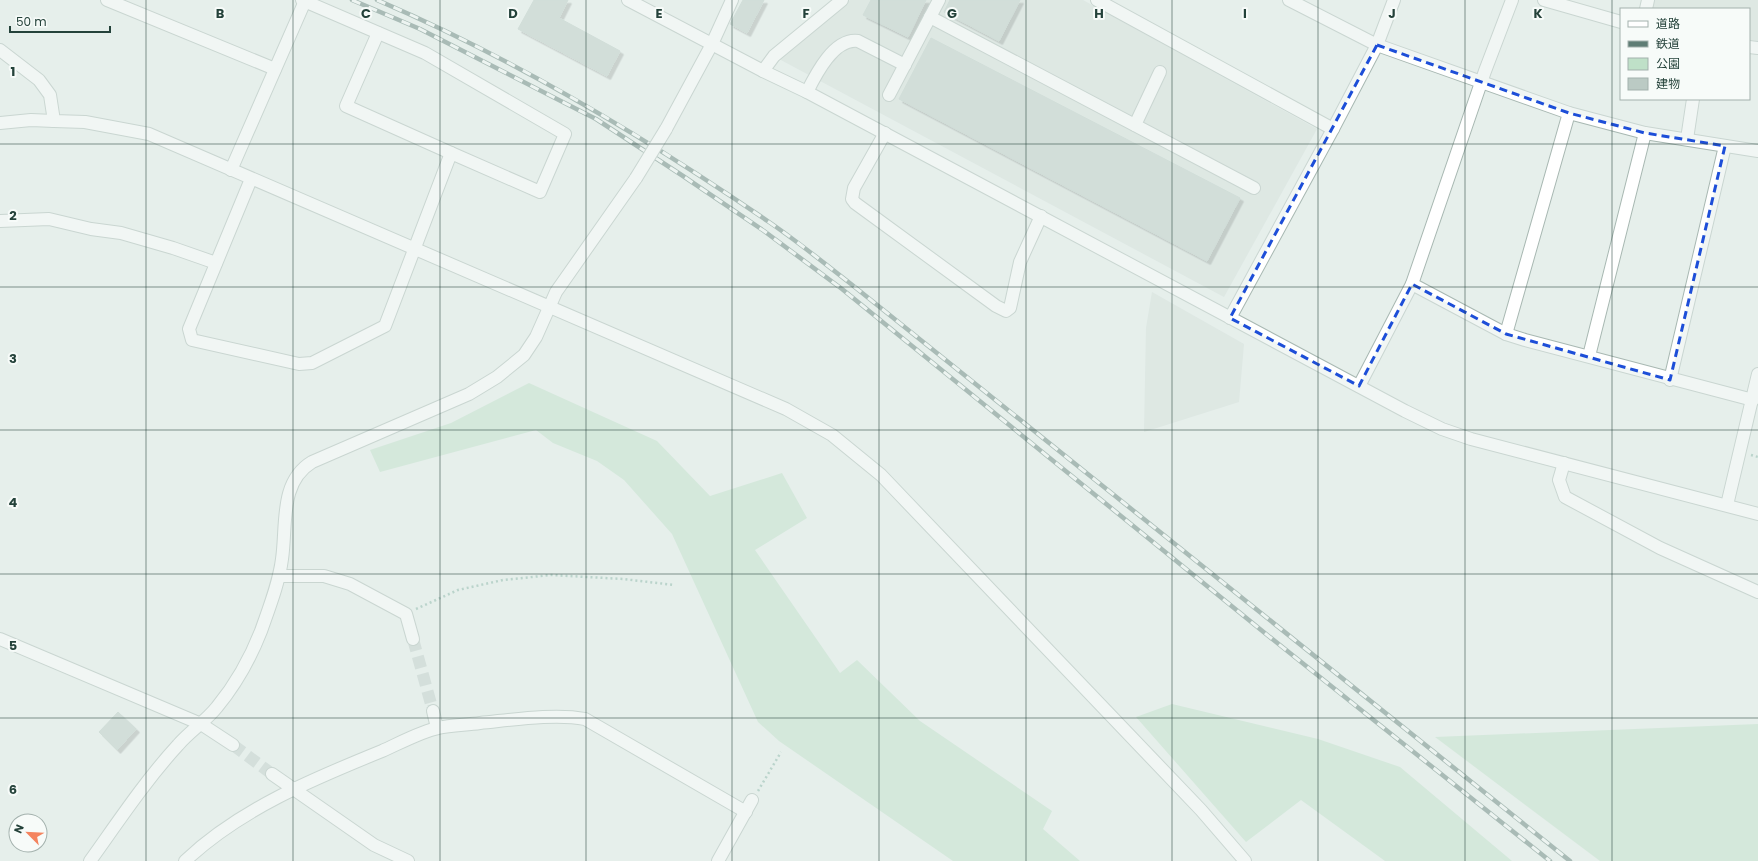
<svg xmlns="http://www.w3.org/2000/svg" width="1758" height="861" viewBox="0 0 1758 861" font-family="Poppins,'Noto Sans JP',sans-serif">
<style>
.built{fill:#d4dfda}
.green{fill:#bfe0c8}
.building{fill:#bbcac4;stroke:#b8c9c2;filter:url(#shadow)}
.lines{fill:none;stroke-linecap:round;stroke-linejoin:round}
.minor-tunnel{stroke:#bfccc8;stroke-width:12;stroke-dasharray:12 6;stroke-linecap:butt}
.minor-casing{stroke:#a8b8b2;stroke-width:14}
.path{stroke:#86b3a5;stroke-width:2.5;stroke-dasharray:2 3;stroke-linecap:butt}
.minor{stroke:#fff;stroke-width:12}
.rail-casing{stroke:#5f7d75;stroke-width:4.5}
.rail{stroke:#f7fbf9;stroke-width:3;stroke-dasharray:9;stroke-linecap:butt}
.minor-bridge-casing{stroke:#a8b8b2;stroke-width:14;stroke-linecap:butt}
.minor-bridge{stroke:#fff;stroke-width:12}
.marked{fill:none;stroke:#1d4ed8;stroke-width:3;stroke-dasharray:8 5;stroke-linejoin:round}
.grid{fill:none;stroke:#24423a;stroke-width:1;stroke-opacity:0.55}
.grid-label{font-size:13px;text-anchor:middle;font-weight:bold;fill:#24423a;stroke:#f7fbf9;stroke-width:4;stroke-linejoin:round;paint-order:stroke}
</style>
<defs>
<filter id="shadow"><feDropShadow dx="3.5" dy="3.5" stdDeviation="0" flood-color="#0004"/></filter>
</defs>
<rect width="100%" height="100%" fill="#e6efeb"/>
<g class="built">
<path d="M 850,0 L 1083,0 L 1317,129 L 1224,297 L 779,59 Z"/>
<path d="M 1654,0 L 1758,0 L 1758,41 L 1749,40 L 1749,9 L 1651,9 Z"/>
<path d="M 1152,292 L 1244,344 L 1239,402 L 1144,432 L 1146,328 Z"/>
</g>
<g class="green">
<path d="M 529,383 L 657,441 L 710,496 L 782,473 L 807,518 L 755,550 L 840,673 L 857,660 L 920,721 L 1052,811 L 1043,829 L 1080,861 L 953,861 L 779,741 L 758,722 L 672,534 L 624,480 L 597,461 L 553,443 L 536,430 L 380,472 L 370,450 L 451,423 Z"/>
<path d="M 1172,704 L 1318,739 L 1400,767 L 1512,861 L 1385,861 L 1301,800 L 1246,842 L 1136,717 Z"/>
<path d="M 1758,724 L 1758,861 L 1600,861 L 1435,737 Z"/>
</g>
<g class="building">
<path d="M 534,0 L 568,0 L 559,18 L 620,51 L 607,76 L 518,29 Z"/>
<path d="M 743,0 L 764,0 L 747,33 L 730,24 Z"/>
<path d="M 871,0 L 926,0 L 908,37 L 863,15 Z"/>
<path d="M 950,0 L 1020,0 L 999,41 L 944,12 Z"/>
<path d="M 931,38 L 1240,198 L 1207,261 L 899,99 Z"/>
<path d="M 118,712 L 136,729 L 117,750 L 99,732 Z"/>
</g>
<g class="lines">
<g class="minor-tunnel">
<path d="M 413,639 L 433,711"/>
<path d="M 233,745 L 272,774"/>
</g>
<defs>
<g id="minor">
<path d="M 107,0 L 275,69"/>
<path d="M 628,0 L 763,71 L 807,92 L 1405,411 L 1442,429 L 1471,439 L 1758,514"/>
<path d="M 1097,0 L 1333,129"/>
<path d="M 1289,0 L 1377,45 L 1569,113 L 1645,133 L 1758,151"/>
<path d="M 1544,0 L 1621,22"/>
<path d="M 1646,9 L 1648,0"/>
<path d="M 930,17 L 1254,188"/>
<path d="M 378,33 L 346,106 L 451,153"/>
<path d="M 1749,47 L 1758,48"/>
<path d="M 0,50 L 39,80 L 50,95 L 54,121 L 85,122 L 149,134 L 786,409 L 832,435 L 881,475 L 1201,810 L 1245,861"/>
<path d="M 763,71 L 774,56 L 842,0"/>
<path d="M 807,92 C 816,74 834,38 858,41 L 905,65"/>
<path d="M 889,95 L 939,0"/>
<path d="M 0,123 L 31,120 L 54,121"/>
<path d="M 1135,125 L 1160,72"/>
<path d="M 666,129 L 712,44 L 732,0"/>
<path d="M 885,133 L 854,188 L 852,199 L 855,203 L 996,306 L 1006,311 L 1010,308 L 1020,262 L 1041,216"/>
<path d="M 1687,139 L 1693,99"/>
<path d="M 231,170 L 305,1"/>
<path d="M 251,179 L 189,329 L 192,340 L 299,364 L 312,363 L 385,326 L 451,153 L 540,192 L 565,134 L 425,53 L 302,0"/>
<path d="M 0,221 L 49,219 L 91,229 L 121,233 L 173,248 L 216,263"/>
<path d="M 1412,284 L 1506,334 L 1525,340 L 1753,400"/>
<path d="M 1230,318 L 1333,129 L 1377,45 L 1394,0"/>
<path d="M 1506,334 L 1569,113"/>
<path d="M 1589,356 L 1645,133"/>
<path d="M 1670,380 L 1725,146"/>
<path d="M 1359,386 L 1412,284 L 1485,71 L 1512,0"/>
<path d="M 1564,463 L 1559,480 L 1565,497 L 1660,548 L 1758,592"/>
<path d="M 1727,505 L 1758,374"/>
<path d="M 279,576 L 324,576 L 350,584 L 406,614 L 413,639"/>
<path d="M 0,639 L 201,724 L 233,745"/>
<path d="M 433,711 L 437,728"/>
<path d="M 272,774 L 374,845 L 408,861"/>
<path d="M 90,861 C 118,822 145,781 178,745 C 190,731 206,721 217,707 C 236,684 250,659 261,631 C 269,608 279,583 282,559 C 287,525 279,482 312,462 L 469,394 L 497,377 L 524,355 L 536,337 L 556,292 L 636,178"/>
<path d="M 185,861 C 240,809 313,779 382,751 C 398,744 422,731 438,728 C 451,725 466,725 480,723 C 511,720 555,713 585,719 L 746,812"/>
<path d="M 718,861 L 752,800"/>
</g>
</defs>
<use href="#minor" class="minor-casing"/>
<g class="path">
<path d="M 1751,455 L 1758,457"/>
<path d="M 416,609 L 458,590 L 503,580 L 551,575 L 623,579 L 674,585"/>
<path d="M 758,791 L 781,752"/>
</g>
<use href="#minor" class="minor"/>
<defs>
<g id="rail">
<path d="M 352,0 L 420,29 L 596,119 L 683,176 L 764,231 L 842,289 L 1266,634 L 1550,861"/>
<path d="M 377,0 C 515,59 645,137 769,222 C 797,241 824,263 851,284 L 1570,861"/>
</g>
</defs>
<use href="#rail" class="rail-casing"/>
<use href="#rail" class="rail"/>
<defs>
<path id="minor-bridge" d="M 636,178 L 666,129"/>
</defs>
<use href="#minor-bridge" class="minor-bridge-casing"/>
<use href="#minor-bridge" class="minor-bridge"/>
</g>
<path d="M0 0H1758V861H0ZM 1377,45 L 1569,113 L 1645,133 L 1725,146 L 1670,380 L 1506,334 L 1412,284 L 1359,386 L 1230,318 Z" fill="#e6efeb" fill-opacity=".55" fill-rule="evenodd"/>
<path class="marked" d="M 1377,45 L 1569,113 L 1645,133 L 1725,146 L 1670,380 L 1506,334 L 1412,284 L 1359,386 L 1230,318 Z"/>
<path class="grid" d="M 146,0 L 146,861M 293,0 L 293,861M 440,0 L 440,861M 586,0 L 586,861M 732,0 L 732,861M 879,0 L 879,861M 1026,0 L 1026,861M 1172,0 L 1172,861M 1318,0 L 1318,861M 1465,0 L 1465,861M 1612,0 L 1612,861M 0,144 L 1758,144M 0,287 L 1758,287M 0,430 L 1758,430M 0,574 L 1758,574M 0,718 L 1758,718"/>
<g class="grid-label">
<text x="220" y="18">B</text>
<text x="366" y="18">C</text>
<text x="513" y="18">D</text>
<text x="659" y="18">E</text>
<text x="806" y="18">F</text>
<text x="952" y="18">G</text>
<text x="1099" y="18">H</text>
<text x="1245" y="18">I</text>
<text x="1392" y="18">J</text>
<text x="1538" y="18">K</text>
<text x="13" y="76">1</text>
<text x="13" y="220">2</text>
<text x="13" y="363">3</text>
<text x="13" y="507">4</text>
<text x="13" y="650">5</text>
<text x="13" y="794">6</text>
</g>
<rect x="1620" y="8" width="130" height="92" fill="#f7fbf9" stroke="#a3b1ad"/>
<rect x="1628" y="21" width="20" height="6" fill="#ffffff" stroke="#a3b1ad"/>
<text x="1656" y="28" font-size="12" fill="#24423a">道路</text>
<rect x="1628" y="41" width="20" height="6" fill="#5f7d75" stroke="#a3b1ad"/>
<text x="1656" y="48" font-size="12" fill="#24423a">鉄道</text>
<rect x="1628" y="58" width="20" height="12" fill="#bfe0c8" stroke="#a3b1ad"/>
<text x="1656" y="68" font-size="12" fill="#24423a">公園</text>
<rect x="1628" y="78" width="20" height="12" fill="#bbcac4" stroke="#a3b1ad"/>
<text x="1656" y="88" font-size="12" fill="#24423a">建物</text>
<g transform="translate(28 833) rotate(294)"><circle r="19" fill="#f7fbf9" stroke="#a3b1ad"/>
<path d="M0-3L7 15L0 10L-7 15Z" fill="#f4845f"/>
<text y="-6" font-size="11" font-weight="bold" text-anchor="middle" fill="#24423a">N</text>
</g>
<path d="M10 26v6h100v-6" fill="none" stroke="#24423a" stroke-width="2"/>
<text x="16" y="26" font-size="12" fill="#24423a" stroke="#f7fbf9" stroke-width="3" paint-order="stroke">50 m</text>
</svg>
